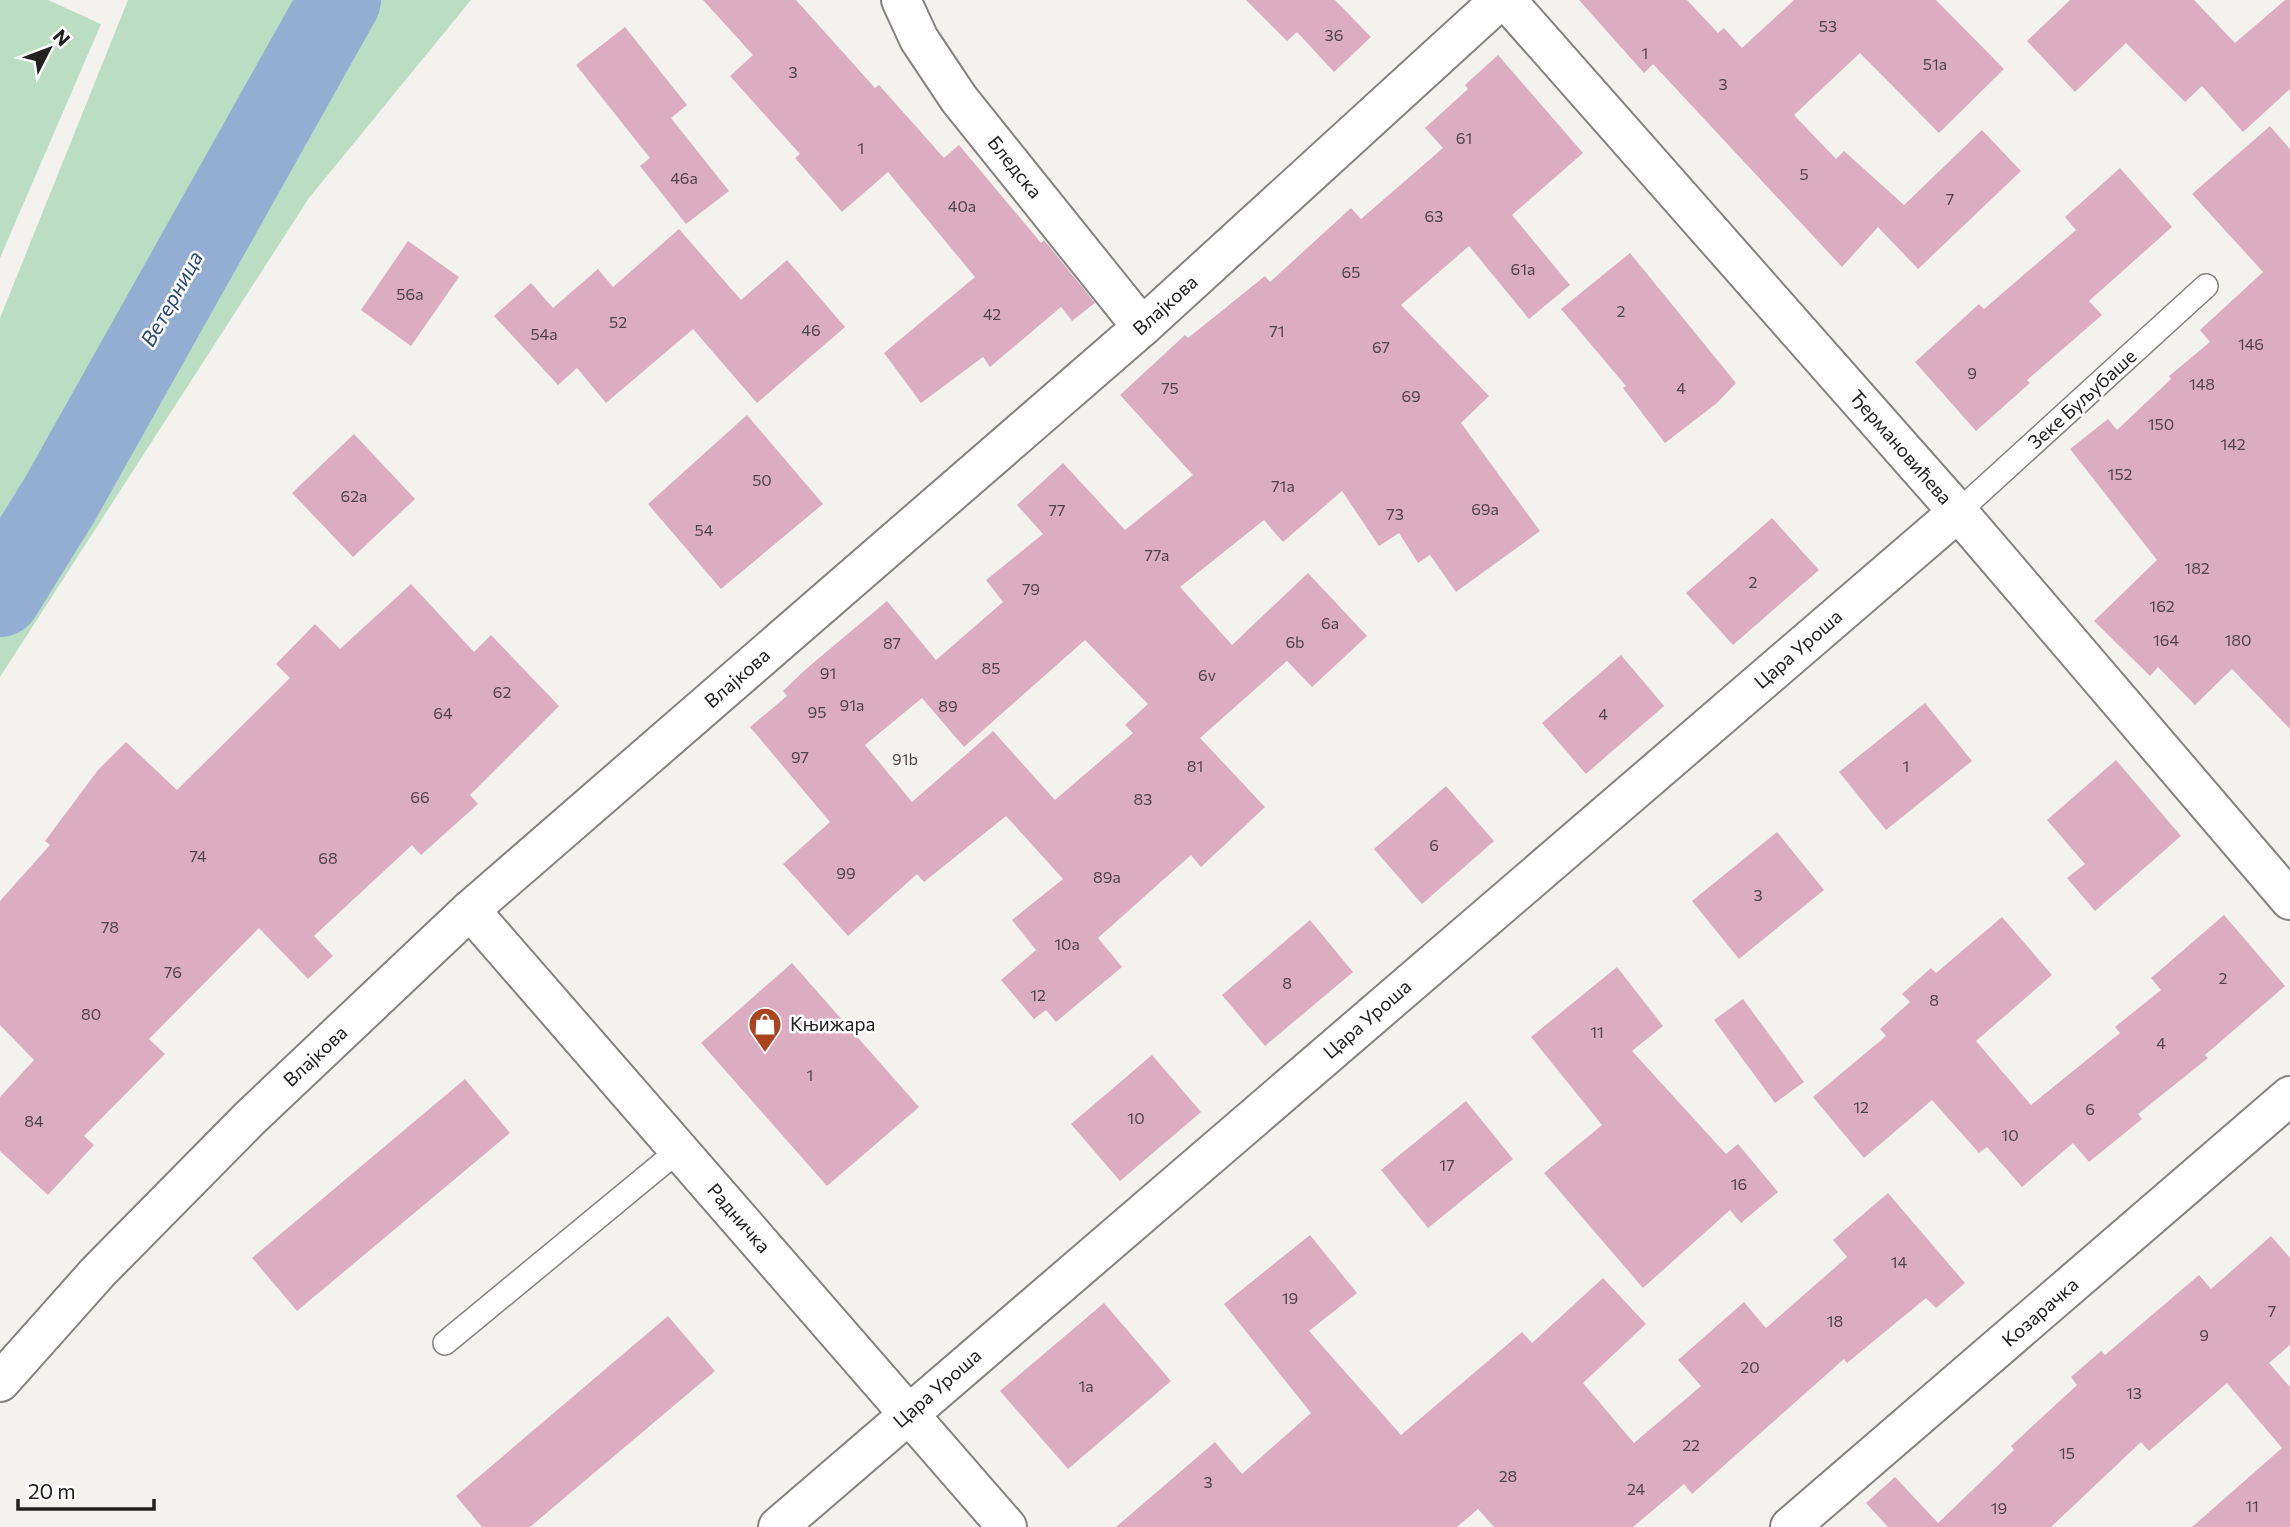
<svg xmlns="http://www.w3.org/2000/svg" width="2290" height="1527" viewBox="0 0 2290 1527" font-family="Commissioner,sans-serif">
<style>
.grass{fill:#bbdec3}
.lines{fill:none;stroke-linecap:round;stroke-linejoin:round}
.river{stroke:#94add3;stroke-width:82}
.building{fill:#dcadc1;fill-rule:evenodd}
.service-casing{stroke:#848381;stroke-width:26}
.minor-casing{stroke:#848381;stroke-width:42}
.tertiary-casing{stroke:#848381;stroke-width:42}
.secondary-casing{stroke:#848381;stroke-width:42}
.service{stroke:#fff;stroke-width:23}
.minor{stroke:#fff;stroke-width:38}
.tertiary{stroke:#fff;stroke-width:38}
.secondary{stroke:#fff;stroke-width:38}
.labels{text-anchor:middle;stroke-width:5;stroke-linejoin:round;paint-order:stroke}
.number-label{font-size:16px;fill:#504448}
.street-label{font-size:19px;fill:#222120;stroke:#fff}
.poi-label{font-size:19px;fill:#222120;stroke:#fff;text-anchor:start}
.water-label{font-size:21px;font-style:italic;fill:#28497a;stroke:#fff}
</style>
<rect width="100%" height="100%" fill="#f3f2ef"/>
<g class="grass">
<path d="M 0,0 L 48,0 L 101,24 L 0,258 Z"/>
<path d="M 128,0 L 471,0 L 309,198 L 0,677 L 0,318 Z"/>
</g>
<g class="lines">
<path class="river" d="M 0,596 L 60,499 L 340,0"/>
</g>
<g class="building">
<path d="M 703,0 L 796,0 L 875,88 L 879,85 L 944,158 L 959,145 L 1041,243 L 1044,240 L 1095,303 L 1072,321 L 1061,307 L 990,367 L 983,357 L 921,403 L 884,353 L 975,277 L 888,172 L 842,212 L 795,158 L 800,154 L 730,76 L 753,55 Z"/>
<path d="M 1246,0 L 1335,0 L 1371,37 L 1334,72 L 1297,32 L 1287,41 Z"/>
<path d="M 1579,0 L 1687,0 L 1718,33 L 1724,28 L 1742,48 L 1794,0 L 1936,0 L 2004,69 L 1939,133 L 1860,53 L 1794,115 L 1836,159 L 1844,151 L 1904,205 L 1982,130 L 2021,171 L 1918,269 L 1878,227 L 1842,267 L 1653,64 L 1644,73 Z"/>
<path d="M 2070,0 L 2194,0 L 2235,43 L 2285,0 L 2290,0 L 2290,89 L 2243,132 L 2202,86 L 2185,102 L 2126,43 L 2075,92 L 2027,41 Z"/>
<path d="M 625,27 L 687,105 L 671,118 L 729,191 L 686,224 L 640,166 L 650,158 L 576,65 Z"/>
<path d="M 1498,55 L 1583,153 L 1512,215 L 1570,285 L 1529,319 L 1469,246 L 1401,305 L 1489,396 L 1461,423 L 1540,531 L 1456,592 L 1430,555 L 1418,563 L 1399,533 L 1379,546 L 1342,491 L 1283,542 L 1264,520 L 1180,587 L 1232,645 L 1308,573 L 1367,636 L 1312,687 L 1287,661 L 1200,738 L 1265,807 L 1201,867 L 1191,855 L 1098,938 L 1122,967 L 1056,1022 L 1046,1010 L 1034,1019 L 1001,980 L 1036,950 L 1012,920 L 1063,879 L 1006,816 L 924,882 L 917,874 L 848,936 L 783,864 L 830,822 L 750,727 L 787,696 L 783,691 L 806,669 L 887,601 L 936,660 L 1003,602 L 986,580 L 1043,534 L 1017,505 L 1063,463 L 1125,530 L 1193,475 L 1120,395 L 1185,335 L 1188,338 L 1265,276 L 1270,282 L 1351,208 L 1361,219 L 1443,148 L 1425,128 L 1468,89 L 1465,85 ZM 1085,640 L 1148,704 L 1125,725 L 1133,733 L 1055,800 L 993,731 L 912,802 L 865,745 L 922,698 L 964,747 Z"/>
<path d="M 2270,126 L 2290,149 L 2290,729 L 2232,669 L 2195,705 L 2158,667 L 2150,676 L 2094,621 L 2157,560 L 2070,449 L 2108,419 L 2117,430 L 2171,379 L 2169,376 L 2210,342 L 2200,330 L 2263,272 L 2192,194 Z"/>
<path d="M 2120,168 L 2172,227 L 2089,301 L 2102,315 L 2027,380 L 2030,383 L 1976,431 L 1915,362 L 1979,304 L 1984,309 L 2076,230 L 2065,217 Z"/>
<path d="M 679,229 L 741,300 L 787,260 L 845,327 L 757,403 L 693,329 L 606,403 L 577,368 L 558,385 L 494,316 L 531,283 L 553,308 L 598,269 L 613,287 Z"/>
<path d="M 408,241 L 459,277 L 411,346 L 361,310 Z"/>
<path d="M 1630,253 L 1736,383 L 1717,403 L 1665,443 L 1623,388 L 1626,386 L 1561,309 Z"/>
<path d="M 747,415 L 823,504 L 721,589 L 648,504 Z"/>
<path d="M 354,434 L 415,499 L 353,557 L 292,493 Z"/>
<path d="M 1772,518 L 1819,570 L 1733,645 L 1686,593 Z"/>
<path d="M 411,584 L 474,652 L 491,635 L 559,706 L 470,795 L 478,804 L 421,855 L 412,845 L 314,936 L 333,956 L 308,979 L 259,928 L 149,1039 L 165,1054 L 84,1136 L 94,1145 L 48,1195 L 0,1151 L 0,1097 L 34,1060 L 0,1025 L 0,901 L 50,845 L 45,841 L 98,770 L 126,742 L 177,790 L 290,678 L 276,664 L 315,624 L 340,649 Z"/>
<path d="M 1621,655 L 1664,706 L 1586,774 L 1542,723 Z"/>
<path d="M 1925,703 L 1972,761 L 1886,830 L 1839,772 Z"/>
<path d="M 2116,760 L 2181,836 L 2095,911 L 2067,878 L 2085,864 L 2047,820 Z"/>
<path d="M 1446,786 L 1494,841 L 1422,904 L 1374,849 Z"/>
<path d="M 1777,832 L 1824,890 L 1739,959 L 1692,901 Z"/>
<path d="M 2224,915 L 2285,986 L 2205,1055 L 2208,1058 L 2138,1114 L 2142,1119 L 2089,1162 L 2073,1143 L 2022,1187 L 1987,1147 L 1979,1153 L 1932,1100 L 1864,1158 L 1813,1097 L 1886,1036 L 1880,1029 L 1910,1002 L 1902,994 L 1931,968 L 1936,973 L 2002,917 L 2052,975 L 1976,1041 L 2031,1105 L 2120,1033 L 2115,1027 L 2161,990 L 2151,978 Z"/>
<path d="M 1310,920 L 1353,972 L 1265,1046 L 1222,995 Z"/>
<path d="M 792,963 L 919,1107 L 827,1186 L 701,1043 Z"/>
<path d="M 1617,967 L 1663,1026 L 1632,1051 L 1726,1154 L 1738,1144 L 1778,1192 L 1741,1223 L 1730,1210 L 1643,1288 L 1544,1173 L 1602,1125 L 1531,1037 Z"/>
<path d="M 1743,999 L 1804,1082 L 1775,1103 L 1714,1020 Z"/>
<path d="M 1152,1055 L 1201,1112 L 1120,1181 L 1071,1124 Z"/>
<path d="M 465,1079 L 510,1133 L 297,1311 L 252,1258 Z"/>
<path d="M 1466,1101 L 1513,1159 L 1428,1228 L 1381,1170 Z"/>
<path d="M 1888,1193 L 1965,1283 L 1936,1308 L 1926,1298 L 1847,1363 L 1844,1359 L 1692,1494 L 1684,1484 L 1633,1527 L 1494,1527 L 1478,1509 L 1457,1527 L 1116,1527 L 1215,1442 L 1242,1474 L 1311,1413 L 1224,1304 L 1310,1235 L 1357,1293 L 1309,1331 L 1401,1435 L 1522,1332 L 1532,1343 L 1603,1278 L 1646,1324 L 1583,1383 L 1634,1443 L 1701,1386 L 1678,1360 L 1744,1302 L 1766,1328 L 1847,1257 L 1833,1240 Z"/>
<path d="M 2271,1236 L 2290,1258 L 2290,1345 L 2269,1363 L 2290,1387 L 2290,1527 L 2192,1527 L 2282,1448 L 2227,1383 L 2149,1451 L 2141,1442 L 2051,1527 L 1888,1527 L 1866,1503 L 1895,1477 L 1938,1523 L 2014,1450 L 2011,1446 L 2077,1385 L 2071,1377 L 2101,1351 L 2105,1355 L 2199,1275 L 2211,1289 Z"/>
<path d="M 1104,1303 L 1171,1381 L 1068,1469 L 1000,1391 Z"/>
<path d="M 668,1316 L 715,1371 L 530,1527 L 482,1527 L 456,1496 Z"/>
</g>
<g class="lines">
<defs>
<g id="service">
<path d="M 1958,512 L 2206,286"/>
<path d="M 445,1343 L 679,1150"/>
</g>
<g id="minor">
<path d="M 901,0 L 919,39 L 959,99 L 1142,327"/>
<path d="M 1506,0 L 1958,512 L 2290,900"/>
<path d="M 778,1527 L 1958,512"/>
<path d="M 1790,1527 L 2290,1096"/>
</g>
<path id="tertiary" d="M 470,910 L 1142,327 L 1500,0"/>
<path id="secondary" d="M 0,1382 L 98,1272 L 250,1118 L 470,910 L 1007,1527"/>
</defs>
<use href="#service" class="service-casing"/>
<use href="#minor" class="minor-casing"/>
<use href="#tertiary" class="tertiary-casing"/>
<use href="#secondary" class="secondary-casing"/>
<use href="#service" class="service"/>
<use href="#minor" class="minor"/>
<use href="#tertiary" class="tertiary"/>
<use href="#secondary" class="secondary"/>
</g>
<defs>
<symbol id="shop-pin" viewBox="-11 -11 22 30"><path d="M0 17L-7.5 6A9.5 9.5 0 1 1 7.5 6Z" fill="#ab441e" stroke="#fff"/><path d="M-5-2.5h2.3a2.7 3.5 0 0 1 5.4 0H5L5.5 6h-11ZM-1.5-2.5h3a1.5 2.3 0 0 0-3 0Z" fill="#fff"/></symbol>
</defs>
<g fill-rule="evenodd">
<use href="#shop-pin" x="746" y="1005" width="38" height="52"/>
</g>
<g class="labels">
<g class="number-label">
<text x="1828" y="32">53</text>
<text x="1334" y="41">36</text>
<text x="1645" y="59">1</text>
<text x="1935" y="70">51a</text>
<text x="793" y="78">3</text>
<text x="1723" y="90">3</text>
<text x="1464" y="144">61</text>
<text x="861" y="154">1</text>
<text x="1804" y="180">5</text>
<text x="684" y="184">46a</text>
<text x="1950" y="205">7</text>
<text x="962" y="212">40a</text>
<text x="1434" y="222">63</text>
<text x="1523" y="275">61a</text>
<text x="1351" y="278">65</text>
<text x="410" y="300">56a</text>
<text x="1621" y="317">2</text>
<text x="992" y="320">42</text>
<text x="618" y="328">52</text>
<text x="811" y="336">46</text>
<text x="1277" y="337">71</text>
<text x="544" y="340">54a</text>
<text x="2251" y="350">146</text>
<text x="1381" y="353">67</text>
<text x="1972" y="379">9</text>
<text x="2202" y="390">148</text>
<text x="1170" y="394">75</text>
<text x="1681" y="394">4</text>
<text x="1411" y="402">69</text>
<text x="2161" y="430">150</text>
<text x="2233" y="450">142</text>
<text x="2120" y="480">152</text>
<text x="762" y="486">50</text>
<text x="1283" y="492">71a</text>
<text x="354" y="502">62a</text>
<text x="1485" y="515">69a</text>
<text x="1057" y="516">77</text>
<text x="1395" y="520">73</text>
<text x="704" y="536">54</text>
<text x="1157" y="561">77a</text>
<text x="2197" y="574">182</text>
<text x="1753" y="588">2</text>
<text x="1031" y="595">79</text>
<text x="2162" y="612">162</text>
<text x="1330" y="629">6a</text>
<text x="2166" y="646">164</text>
<text x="2238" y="646">180</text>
<text x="1295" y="648">6b</text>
<text x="892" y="649">87</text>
<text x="991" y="674">85</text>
<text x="828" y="679">91</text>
<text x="1207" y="681">6v</text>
<text x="502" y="698">62</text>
<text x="852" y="711">91a</text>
<text x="948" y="712">89</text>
<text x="817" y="718">95</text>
<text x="443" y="719">64</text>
<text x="1603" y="720">4</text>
<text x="800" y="763">97</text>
<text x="905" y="765">91b</text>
<text x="1195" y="772">81</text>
<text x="1906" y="772">1</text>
<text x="420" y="803">66</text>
<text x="1143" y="805">83</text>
<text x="1434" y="851">6</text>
<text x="198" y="862">74</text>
<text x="328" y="864">68</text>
<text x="846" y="879">99</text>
<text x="1107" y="883">89a</text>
<text x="1758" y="901">3</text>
<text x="110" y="933">78</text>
<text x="1067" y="950">10a</text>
<text x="173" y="978">76</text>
<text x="2223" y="984">2</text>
<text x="1287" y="989">8</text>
<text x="1038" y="1001">12</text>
<text x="1934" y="1006">8</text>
<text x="91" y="1020">80</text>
<text x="1597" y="1038">11</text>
<text x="2161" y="1049">4</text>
<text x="810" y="1081">1</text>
<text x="1861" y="1113">12</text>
<text x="2090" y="1115">6</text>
<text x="1136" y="1124">10</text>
<text x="34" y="1127">84</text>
<text x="2010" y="1141">10</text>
<text x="1447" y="1171">17</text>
<text x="1739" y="1190">16</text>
<text x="1899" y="1268">14</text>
<text x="1290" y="1304">19</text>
<text x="2272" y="1317">7</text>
<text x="1835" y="1327">18</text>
<text x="2204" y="1341">9</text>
<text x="1750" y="1373">20</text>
<text x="1086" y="1392">1a</text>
<text x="2134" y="1399">13</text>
<text x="1691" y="1451">22</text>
<text x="2067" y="1459">15</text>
<text x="1508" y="1482">28</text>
<text x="1208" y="1488">3</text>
<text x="1636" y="1495">24</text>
<text x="2252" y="1512">11</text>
<text x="1999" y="1514">19</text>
</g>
<g class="street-label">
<text transform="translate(1015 167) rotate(51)" y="7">Бледска</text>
<text transform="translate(1165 305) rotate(-42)" y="7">Влајкова</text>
<text transform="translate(2082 399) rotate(-42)" y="7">Зеке Буљубаше</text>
<text transform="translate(1901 447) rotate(49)" y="7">Ђермановићева</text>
<text transform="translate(1798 649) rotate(-41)" y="7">Цара Уроша</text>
<text transform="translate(737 678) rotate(-41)" y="7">Влајкова</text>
<text transform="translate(1367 1019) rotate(-41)" y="7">Цара Уроша</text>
<text transform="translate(315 1056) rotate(-43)" y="7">Влајкова</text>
<text transform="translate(739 1218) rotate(49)" y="7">Радничка</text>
<text transform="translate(2040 1312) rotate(-41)" y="7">Козарачка</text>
<text transform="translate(937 1388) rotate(-41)" y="7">Цара Уроша</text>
</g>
<g class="poi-label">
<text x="790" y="1031">Књижара</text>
</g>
<g class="water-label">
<text transform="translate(172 299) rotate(-61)" y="7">Ветерница</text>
</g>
</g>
<g transform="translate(49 49) rotate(48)" stroke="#ffffff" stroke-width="5" paint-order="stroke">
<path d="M0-5L12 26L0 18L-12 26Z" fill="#222120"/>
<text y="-10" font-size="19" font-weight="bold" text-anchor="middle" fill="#222120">N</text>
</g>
<path d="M18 1499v10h136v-10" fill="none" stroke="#222120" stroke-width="3.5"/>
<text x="28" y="1499" font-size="21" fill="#222120" stroke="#ffffff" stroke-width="5" paint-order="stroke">20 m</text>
</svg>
